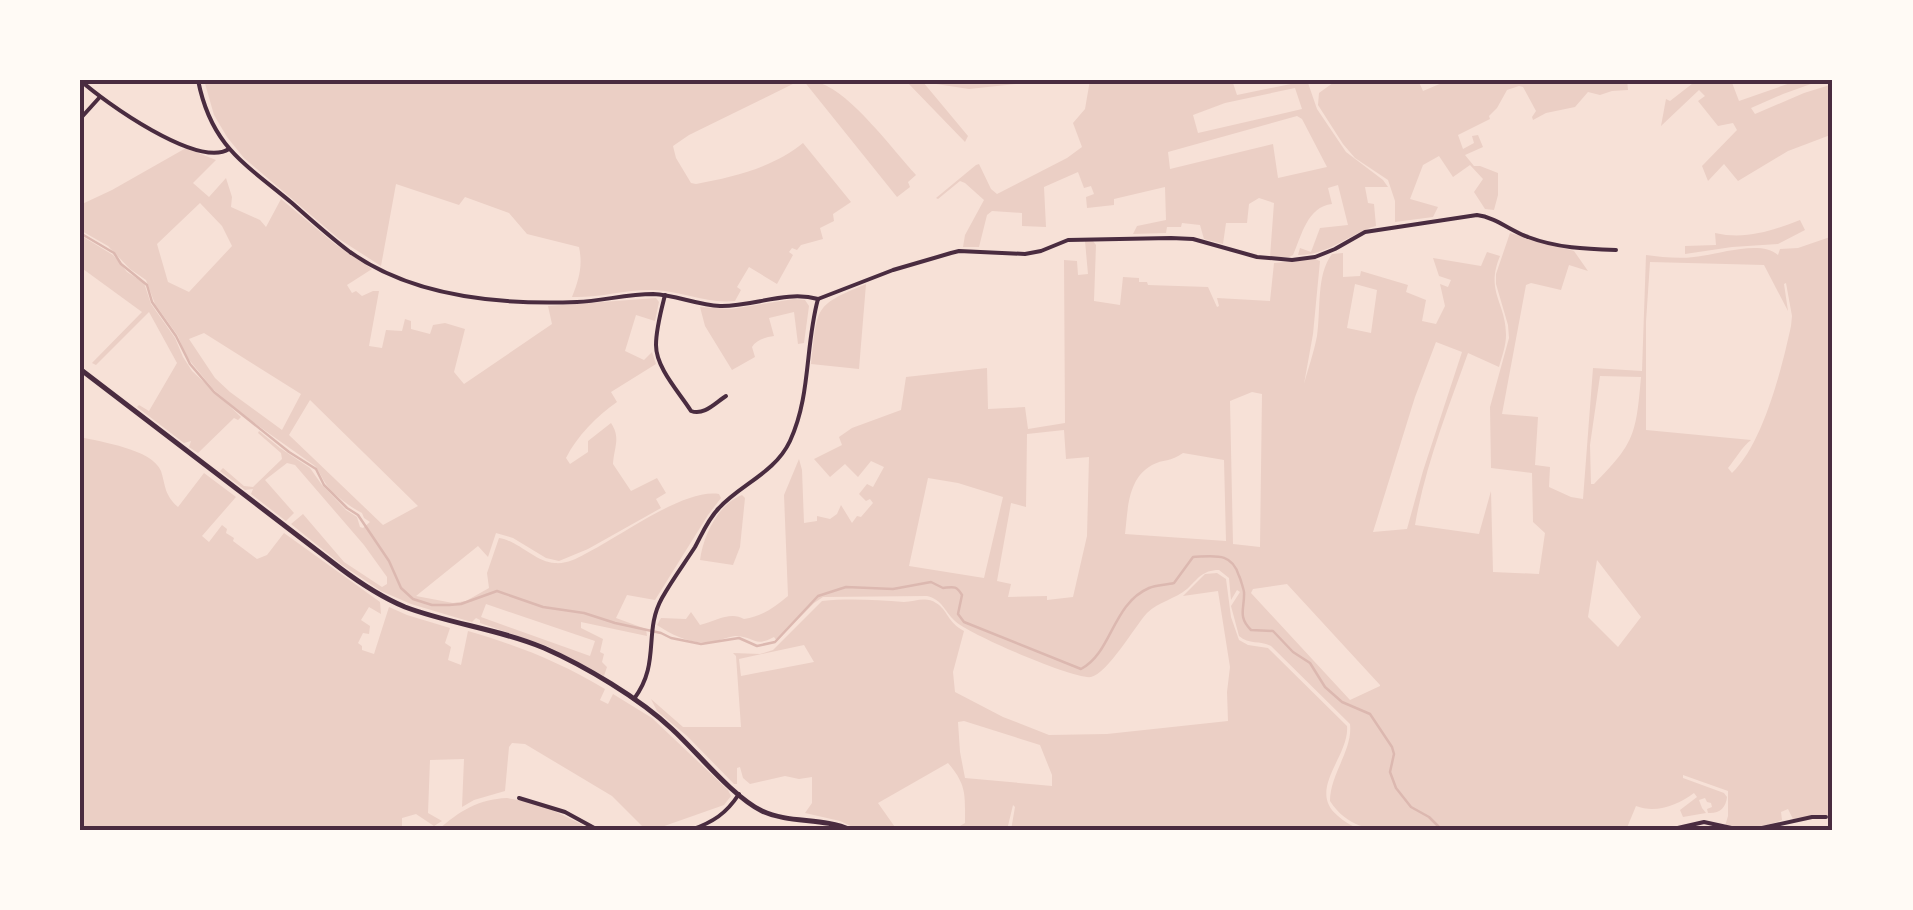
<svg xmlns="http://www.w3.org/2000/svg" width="1913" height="910" viewBox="0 0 1913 910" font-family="'Crimson Pro',serif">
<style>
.green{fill:#ebcfc5;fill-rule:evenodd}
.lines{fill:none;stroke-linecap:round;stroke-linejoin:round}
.stream{stroke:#dcb8b0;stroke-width:2.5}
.minor{stroke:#4a2c40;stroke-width:4}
.tertiary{stroke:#4a2c40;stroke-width:5}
.neatline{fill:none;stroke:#4a2c40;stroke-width:4}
</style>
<rect width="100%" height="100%" fill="#f7e1d7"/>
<g class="green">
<path d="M 204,80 L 801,80 L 689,135 L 673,146 L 676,158 L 691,183 L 696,184 C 734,177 772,168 803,143 L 851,202 L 833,214 L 834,221 L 820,228 L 823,239 L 801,245 L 797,250 L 792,248 L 789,252 L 793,255 L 777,284 L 749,267 L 737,287 L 741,290 L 735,301 C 706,304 682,291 654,290 C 626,289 600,298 572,297 C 579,279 583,266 579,247 L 527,234 L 509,213 L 465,197 L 459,205 L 396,184 L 381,266 L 339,239 L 244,158 L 227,137 L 214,115 Z"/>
<path d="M 803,80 L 819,80 L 820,83 C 852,94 892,149 916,175 L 908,182 L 910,187 L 897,197 Z"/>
<path d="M 896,80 L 1054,80 L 969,89 L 923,82 L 968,136 L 965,142 L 906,81 Z"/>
<path d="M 1090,80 L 1232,80 L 1237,95 L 1291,84 L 1290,80 L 1307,80 L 1317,109 L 1346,152 L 1383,180 L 1388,187 L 1365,187 L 1368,203 L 1374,204 L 1376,226 C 1349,234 1327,256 1298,255 L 1300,248 L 1311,252 L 1320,228 L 1348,225 L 1338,185 L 1328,188 L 1332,204 C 1307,207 1302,235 1293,255 L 1289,257 L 1270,257 L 1274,203 L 1259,198 L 1249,204 L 1247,223 L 1226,223 L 1223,244 L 1204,239 L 1200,225 L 1182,223 L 1181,227 L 1167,227 L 1166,233 L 1133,234 L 1137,226 L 1166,220 L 1165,187 L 1114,199 L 1114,205 L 1087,208 L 1086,197 L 1094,194 L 1091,186 L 1084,188 L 1078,172 L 1044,187 L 1046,227 L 1022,226 L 1022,213 L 992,211 L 987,215 L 979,247 L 963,247 L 965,235 L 984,200 L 965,183 L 960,181 L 938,199 L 936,198 L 976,165 L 979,164 L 991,189 L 997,194 L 1067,158 L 1082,147 L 1073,123 L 1085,109 ZM 1295,88 L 1302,109 L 1198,133 L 1193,115 L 1225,103 ZM 1297,116 L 1302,119 L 1327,167 L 1278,178 L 1273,144 L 1170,169 L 1168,152 Z"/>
<path d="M 1337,80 L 1418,80 L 1423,91 L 1449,80 L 1627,80 L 1628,90 L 1612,91 L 1600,95 L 1588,92 L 1575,107 L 1546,113 L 1533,120 L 1532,117 L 1536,111 L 1523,87 L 1519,86 L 1507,90 L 1497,108 L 1489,116 L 1490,119 L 1458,135 L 1463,149 L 1474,143 L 1472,136 L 1478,135 L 1483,147 L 1465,155 L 1474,166 L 1480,166 L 1498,173 L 1498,195 L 1494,210 L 1485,209 L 1474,192 L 1483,179 L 1470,165 L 1453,177 L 1439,156 L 1423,165 L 1410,199 L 1438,207 L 1433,217 L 1395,222 L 1395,201 L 1388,180 L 1355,158 L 1343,144 L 1318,105 L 1319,93 Z"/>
<path d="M 1697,80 L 1731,80 L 1739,101 L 1799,80 L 1822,80 L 1783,94 L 1751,108 L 1755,114 L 1804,93 L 1833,84 L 1833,134 L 1788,151 L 1738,181 L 1724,164 L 1708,181 L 1702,166 L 1737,130 L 1733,123 L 1718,126 L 1698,101 L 1705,96 L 1699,90 L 1661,126 L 1666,99 L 1670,101 Z"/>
<path d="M 186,148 L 216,160 L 193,183 L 209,197 L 226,178 L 232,197 L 231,207 L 260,220 L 266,227 L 281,199 L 335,244 L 372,269 L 347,285 L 352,293 L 356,291 L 362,296 L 373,291 L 379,291 L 369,346 L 382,348 L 386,330 L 402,331 L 405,319 L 411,321 L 411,329 L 430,334 L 433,325 L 445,323 L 465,329 L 454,372 L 464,384 L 552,324 L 548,306 L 656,298 L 659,302 L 655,321 L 636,315 L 625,351 L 644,360 L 652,352 L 656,364 L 611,392 L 617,402 C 597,416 577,436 566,458 L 570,464 L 588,452 L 588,441 L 611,423 C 621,438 614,447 613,464 L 631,491 L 657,478 L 666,493 L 656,499 L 661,508 L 588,549 L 559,561 L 546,558 L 513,538 L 496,533 L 488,557 L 478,546 L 416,596 L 453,603 L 466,601 L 489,588 L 487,573 L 499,538 C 519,541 535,562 555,563 C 566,564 576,559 585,554 C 618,538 684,488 719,494 L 721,498 L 708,515 L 655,600 L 627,595 L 616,618 L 646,629 L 647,636 L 581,622 L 581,628 L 603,639 L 600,652 L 604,654 L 602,662 L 607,667 L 604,676 L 547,646 L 480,623 L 480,620 L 476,618 L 472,622 L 468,621 L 411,604 L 381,591 L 342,565 L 291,524 L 303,514 L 344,562 L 382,587 L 387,584 L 387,577 L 364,545 L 295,465 L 287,463 L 265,480 L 294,513 L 286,521 L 251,494 L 253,489 L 245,490 L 220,471 L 223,468 L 244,486 L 253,487 L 282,459 L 281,453 L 258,433 L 259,431 L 280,448 L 310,468 L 322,485 L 346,510 L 357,517 L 360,527 L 363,528 L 370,522 L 364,518 L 362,513 C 350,507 331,493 324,481 C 321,476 319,471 315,466 L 243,415 L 213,389 L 186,356 L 178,336 L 155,304 L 146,280 L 130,269 L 108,246 L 80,230 L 80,205 L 112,190 ZM 200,203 L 222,226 L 232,246 L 189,292 L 168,282 L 157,244 ZM 204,333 L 301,394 L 282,430 L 230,392 L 215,378 L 189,339 ZM 310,400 L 418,506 L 383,525 L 289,435 ZM 486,604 L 595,641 L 590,656 L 481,617 Z"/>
<path d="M 1800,220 L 1805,230 L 1778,244 L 1732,247 L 1685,254 L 1685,246 L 1716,245 L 1715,233 C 1745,240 1772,231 1800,220 Z"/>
<path d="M 1510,233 L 1574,251 L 1588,271 L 1569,265 L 1561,290 L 1531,283 L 1526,285 L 1502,414 L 1538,417 L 1535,465 L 1550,467 L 1549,487 L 1571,497 L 1583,499 L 1593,368 L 1642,371 L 1646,255 C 1661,257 1678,259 1694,257 C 1717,255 1760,239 1778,255 L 1780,249 L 1798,248 L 1833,236 L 1833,815 L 1793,819 L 1788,809 L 1781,812 L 1782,820 C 1764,828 1745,829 1725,826 L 1728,816 L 1728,791 L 1683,775 L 1683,778 L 1724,793 L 1727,797 C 1726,808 1719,814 1708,813 L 1707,809 L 1712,807 L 1711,803 L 1707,802 L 1705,798 L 1699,800 L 1702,808 L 1706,813 L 1683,817 L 1680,810 L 1697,797 L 1694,793 C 1678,805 1656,814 1636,806 L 1626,830 L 1432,830 L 1427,826 L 1423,830 C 1386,830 1353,836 1330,801 C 1330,774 1353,750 1350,724 L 1271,646 C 1260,640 1249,645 1239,636 L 1231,606 L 1240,592 L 1237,590 L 1231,600 L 1229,578 L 1219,570 C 1202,570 1198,579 1187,589 C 1175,599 1158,602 1147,613 C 1135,626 1108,673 1091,677 C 1075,680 968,634 955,621 C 944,611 943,600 927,596 L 823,597 L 814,603 L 777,641 L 774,637 C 754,648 754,636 735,636 C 727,637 719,641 711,642 C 692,645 672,635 657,625 L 661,618 L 686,619 L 691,612 L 700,625 C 715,621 731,611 744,619 C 762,616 774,608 788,596 L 784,495 L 799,459 L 802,470 L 804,523 L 817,521 L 817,516 L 830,519 L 837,514 L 841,505 L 852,523 L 857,516 L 861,517 L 873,503 L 870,499 L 866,501 L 859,494 L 867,484 L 873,487 L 884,467 L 871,461 L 858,477 L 845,464 L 830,477 L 814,459 L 842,445 L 839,437 L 852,428 L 901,410 L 906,377 L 987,368 L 988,409 L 1025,407 L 1028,429 L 1065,423 L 1064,260 L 1077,261 L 1078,275 L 1088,274 L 1085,241 L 1093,241 L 1096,245 L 1094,301 L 1120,305 L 1123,277 L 1139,278 L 1139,282 L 1147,282 L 1148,285 L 1208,287 L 1217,307 L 1219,306 L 1217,298 L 1270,301 L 1274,263 L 1315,259 L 1320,261 L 1313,334 L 1304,384 C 1308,369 1314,352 1317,336 C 1321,310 1316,275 1332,254 L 1343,253 L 1343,277 L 1360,276 L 1361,271 L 1408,285 L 1406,292 L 1426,300 L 1422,321 L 1436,324 L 1445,306 L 1440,284 L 1448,287 L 1451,280 L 1439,276 L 1433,258 L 1481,266 L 1487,252 L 1500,256 C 1485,292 1506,302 1506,335 C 1506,346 1502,356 1499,367 L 1468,353 C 1448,409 1425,466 1415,525 L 1479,534 L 1491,491 L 1493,572 L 1539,574 L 1545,533 L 1533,522 L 1532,473 L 1491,468 L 1490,407 L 1509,338 L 1508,325 L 1496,284 L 1496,274 ZM 1650,262 L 1764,265 L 1788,311 L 1784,284 L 1786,283 L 1792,316 L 1791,326 C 1782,368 1763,444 1732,473 L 1728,468 C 1737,457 1741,448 1751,440 L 1646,430 L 1646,322 ZM 1355,284 L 1377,290 L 1371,333 L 1347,328 ZM 1436,342 L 1462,352 L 1423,471 L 1407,529 L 1373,532 L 1415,397 ZM 1600,376 L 1641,377 C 1636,434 1635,443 1594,484 L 1591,484 L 1590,445 ZM 1252,392 L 1262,394 L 1260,547 L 1233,544 L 1230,401 ZM 1064,430 L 1066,459 L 1089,457 L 1087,536 L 1073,597 L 1047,600 L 1047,596 L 1008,597 L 1011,584 L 997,581 L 1011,503 L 1026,507 L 1027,434 ZM 1183,453 L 1224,460 L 1226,541 L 1125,534 C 1128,510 1127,479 1152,465 C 1163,459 1171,462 1183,453 ZM 928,478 L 958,483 L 1003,497 L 984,578 L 909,566 ZM 1597,560 L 1641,617 L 1618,647 L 1588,617 ZM 1287,584 L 1380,685 L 1380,686 L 1350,700 L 1251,593 L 1253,589 Z"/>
<path d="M 80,235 L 113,255 L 127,272 L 144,283 L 151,304 L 175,338 L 183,357 L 192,371 L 241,417 L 238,420 L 234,418 L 198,453 L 189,447 L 191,441 L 184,443 L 137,407 L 139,405 L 149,411 L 177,363 L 149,312 L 96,365 L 92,363 L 142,312 L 83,269 L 80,271 Z"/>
<path d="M 866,284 L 859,369 L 811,364 C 818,308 812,306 866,284 Z"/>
<path d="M 794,299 L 805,300 L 809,306 L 804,343 L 798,344 L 794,312 L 769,318 L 774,336 C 766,337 756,340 752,347 L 755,357 L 732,370 L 705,326 L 700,307 L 731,309 Z"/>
<path d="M 80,437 C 101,442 152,449 161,471 C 166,487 164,494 178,507 L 204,473 L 236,497 L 202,536 L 209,542 L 222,525 L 227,529 L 226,533 L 234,538 L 233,541 L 257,559 L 267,555 L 284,533 L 380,602 L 381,614 L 369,607 L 361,620 L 370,626 L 369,634 L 363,633 L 358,643 L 362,646 L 362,650 L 374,654 L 389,607 L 407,615 L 450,628 L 445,643 L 451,647 L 448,660 L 461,665 L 468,631 C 519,646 558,661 605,689 L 600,700 L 608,704 L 613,694 L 652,718 L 728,790 L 731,796 L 724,805 L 653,830 L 646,830 L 612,796 L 525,744 L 512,743 L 509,747 L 505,791 L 474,800 L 462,807 L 464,759 L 430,760 L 428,813 L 442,821 L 434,826 L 416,814 L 402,818 L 402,830 L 80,830 Z"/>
<path d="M 742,495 L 745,498 L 740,547 L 733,565 L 700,560 C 703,536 718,504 742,495 Z"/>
<path d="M 1217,573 L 1226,579 L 1231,617 L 1239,640 L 1248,645 L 1268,648 L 1347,726 C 1350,756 1306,790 1338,816 C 1344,822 1352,825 1359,830 L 1011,830 L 1015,807 L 1013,805 L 1007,830 L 953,830 L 965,823 C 965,795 967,785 948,763 L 878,803 L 897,830 L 859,830 L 840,821 L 805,813 L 812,803 L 812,777 L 799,779 L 785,776 L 750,784 L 743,778 L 740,767 L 737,768 L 737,784 L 734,784 L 687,736 L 657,711 L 651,699 L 683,727 L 741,727 L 736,656 L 733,653 L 760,654 L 773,650 L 822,601 C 849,598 877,600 904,602 C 914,602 926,596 936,603 C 948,610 947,622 964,631 L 953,672 L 955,692 L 1003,717 L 1049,735 L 1107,734 L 1228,721 L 1227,692 L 1230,667 L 1218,591 L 1183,596 L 1205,574 ZM 804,645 L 814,662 L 741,676 L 739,659 ZM 964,721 L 1040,745 L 1052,775 L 1052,786 L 965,778 L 960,752 L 958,722 Z"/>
<path d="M 507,798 L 540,804 L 583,825 L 578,830 L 438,830 C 459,811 479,799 507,798 Z"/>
</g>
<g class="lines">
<path class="stream" d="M 80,233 L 114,253 L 121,264 L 147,285 L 152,302 L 176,336 L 190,364 L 214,392 L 289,452 L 316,469 L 324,485 L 347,508 L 358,515 L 389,561 L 401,588 L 413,599 L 432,605 L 449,605 L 461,604 L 497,591 L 543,607 L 584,613 L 615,623 L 661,633 L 671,638 L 701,644 L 739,638 L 757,646 L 775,642 L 818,596 L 846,587 L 893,589 L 931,582 L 943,588 C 953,587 956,585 962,595 L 958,614 L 964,622 L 1081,669 C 1112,653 1112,604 1149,588 C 1156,585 1166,585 1174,583 L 1193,557 C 1215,556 1232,552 1239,576 C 1240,577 1244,591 1244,592 C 1245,608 1237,616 1251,630 L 1273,631 L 1293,652 L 1310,663 L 1325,687 L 1342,702 L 1370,714 L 1392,747 L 1394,754 L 1390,772 L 1396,788 L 1411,807 L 1429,817 L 1442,830"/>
<g class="minor">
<path d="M 80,80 C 104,102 198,169 229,149"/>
<path d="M 198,80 C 211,146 244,163 292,203 C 311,220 330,237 350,252 C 413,297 502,305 577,302 C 602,301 627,294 653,294 C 676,295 697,305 720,306 C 752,307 786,290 818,299"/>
<path d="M 80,119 L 99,98"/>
<path d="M 665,295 C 661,311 656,329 656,345 C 656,368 679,392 691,411 C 704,416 715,403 726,396"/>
<path d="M 818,299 L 893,270 L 951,253 L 959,251 L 1025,254 L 1041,251 L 1068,240 L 1171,238 L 1193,239 L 1257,257 L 1292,260 L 1315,257 L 1335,249 L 1365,232 L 1477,215 C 1495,217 1511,231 1528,237 C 1557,248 1586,249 1616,250"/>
<path d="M 634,699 C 661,663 643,632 662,598 C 672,580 684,564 695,547 C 702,534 708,519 719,508 C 741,484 775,473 790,441 C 811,396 805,346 818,299"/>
<path d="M 519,798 L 565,812 L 598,830"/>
<path d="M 691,830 C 713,822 726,814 739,794"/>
<path d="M 1669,830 L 1704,822 L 1736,829 L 1762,828 L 1812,817 L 1826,817"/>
</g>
<path class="tertiary" d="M 80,369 L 340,568 C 360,583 381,597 405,607 C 450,624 499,629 544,648 C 585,666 639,698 672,729 C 697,752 733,797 762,811 C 790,824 822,817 851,830"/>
</g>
<rect width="1913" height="910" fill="none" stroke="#fffaf5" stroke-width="165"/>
<rect x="82" y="82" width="1748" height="746" class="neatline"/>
</svg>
